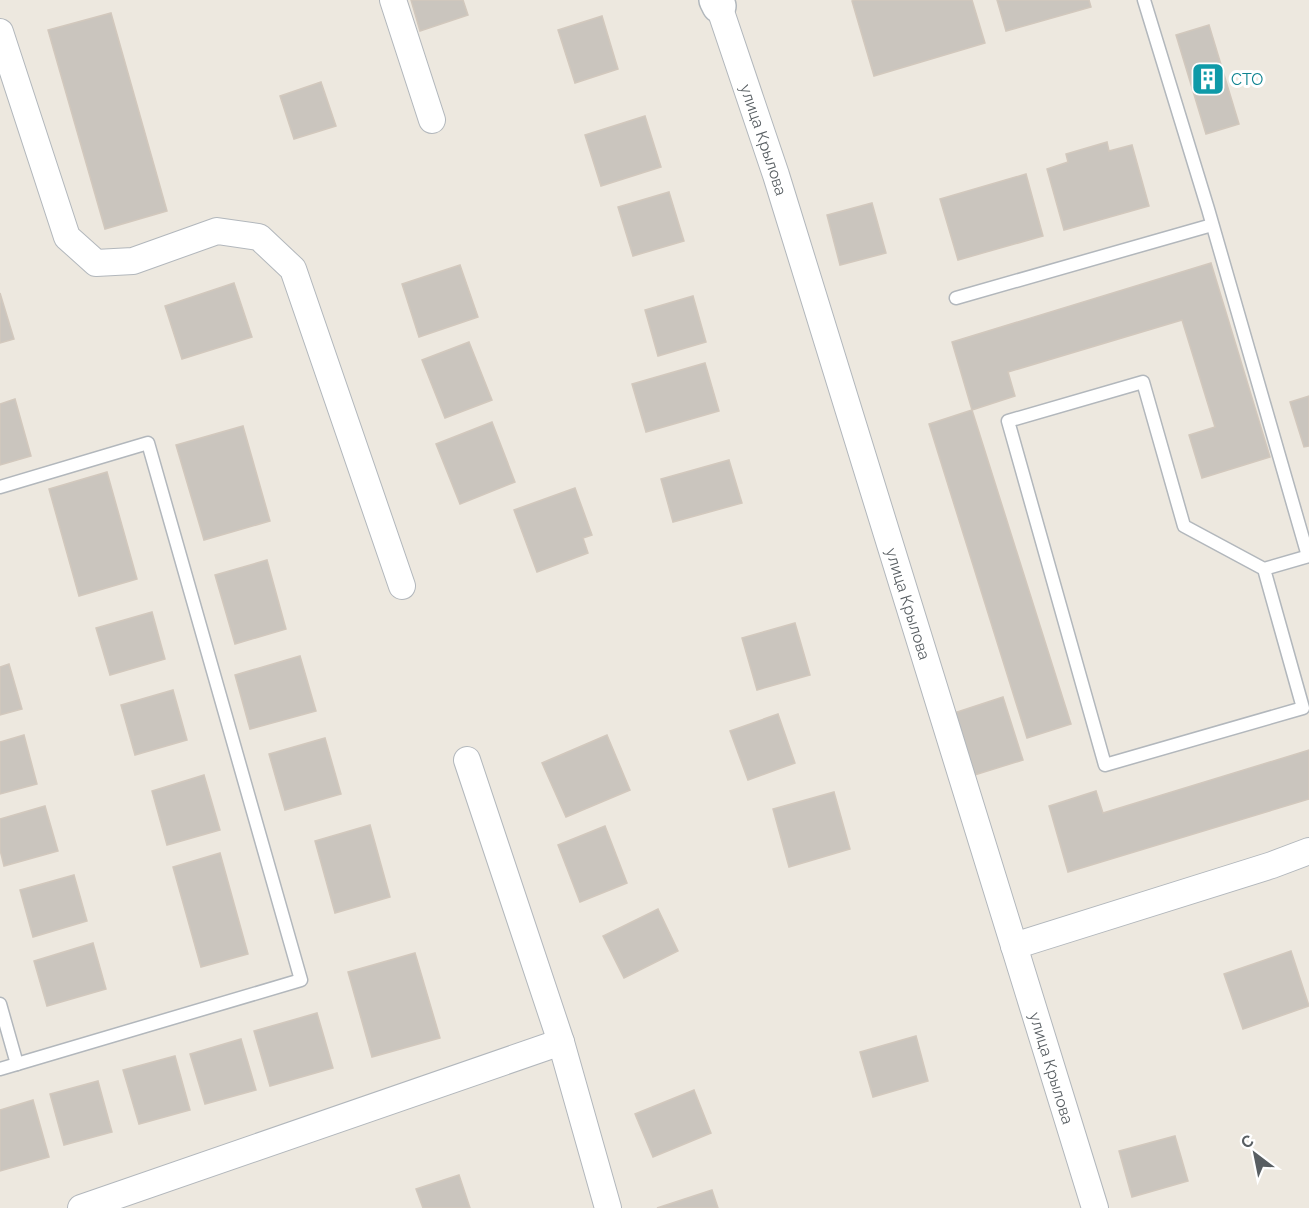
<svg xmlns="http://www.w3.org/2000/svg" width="1309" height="1208" viewBox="0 0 1309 1208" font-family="Raleway,sans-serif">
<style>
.building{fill:#cac5be;stroke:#d2c8bd;stroke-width:1.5}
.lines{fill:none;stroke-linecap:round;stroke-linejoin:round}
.lane-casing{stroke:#b2b7bc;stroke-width:15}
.street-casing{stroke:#b2b7bc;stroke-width:28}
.secondary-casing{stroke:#b1b7bc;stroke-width:36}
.lane{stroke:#fff;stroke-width:12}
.street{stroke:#fff;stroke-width:26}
.secondary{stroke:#fff;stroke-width:33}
.labels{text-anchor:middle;stroke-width:6;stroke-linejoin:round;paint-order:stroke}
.culture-label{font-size:16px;fill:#0d838f;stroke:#fff;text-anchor:start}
.street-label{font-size:16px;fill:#585e62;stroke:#fff}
</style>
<rect width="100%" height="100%" fill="#ede8df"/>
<g class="building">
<path d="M 411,0 L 463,0 L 468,15 L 420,31 Z"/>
<path d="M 855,0 L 972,0 L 985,43 L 874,76 L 852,1 Z"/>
<path d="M 997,0 L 1089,0 L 1091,7 L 1006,31 Z"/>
<path d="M 111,13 L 167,211 L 105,229 L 48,30 Z"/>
<path d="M 602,16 L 618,69 L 575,83 L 558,30 Z"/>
<path d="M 1209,25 L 1239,124 L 1206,134 L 1176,35 Z"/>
<path d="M 321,82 L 336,126 L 294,139 L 280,96 Z"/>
<path d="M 645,116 L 661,167 L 601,186 L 585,135 Z"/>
<path d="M 1107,142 L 1109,151 L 1132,145 L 1149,206 L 1064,230 L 1047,169 L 1068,162 L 1066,154 Z"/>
<path d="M 1026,174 L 1043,236 L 958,260 L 940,199 Z"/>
<path d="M 669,192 L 684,241 L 633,256 L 618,207 Z"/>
<path d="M 872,203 L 886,253 L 840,265 L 827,215 Z"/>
<path d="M 1211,263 L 1270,457 L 1202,478 L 1189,435 L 1215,427 L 1182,320 L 1008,372 L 1015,396 L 972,410 L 952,342 Z"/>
<path d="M 460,265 L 478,317 L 419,337 L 402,284 Z"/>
<path d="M 234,283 L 252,337 L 182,359 L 165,306 Z"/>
<path d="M 0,293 L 14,339 L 0,343 Z"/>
<path d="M 693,296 L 706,342 L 658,356 L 645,310 Z"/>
<path d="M 469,342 L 492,400 L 445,418 L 422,360 Z"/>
<path d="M 705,363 L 719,411 L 646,432 L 632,384 Z"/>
<path d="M 1309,396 L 1309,446 L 1304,447 L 1290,402 Z"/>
<path d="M 15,399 L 31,456 L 0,465 L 0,404 Z"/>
<path d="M 972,410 L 1071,724 L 1027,738 L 929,424 Z"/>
<path d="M 492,422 L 515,482 L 460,504 L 436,444 Z"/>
<path d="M 243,426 L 270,521 L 204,540 L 176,445 Z"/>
<path d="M 729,460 L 742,503 L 673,522 L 661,479 Z"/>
<path d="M 107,472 L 137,579 L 79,596 L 49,489 Z"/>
<path d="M 575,488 L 592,535 L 583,538 L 588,553 L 537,572 L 514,510 Z"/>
<path d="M 267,560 L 286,629 L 235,644 L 215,575 Z"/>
<path d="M 152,612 L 165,659 L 110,675 L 96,628 Z"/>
<path d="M 795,623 L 810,675 L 757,690 L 742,638 Z"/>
<path d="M 300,656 L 316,711 L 250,729 L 235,675 Z"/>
<path d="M 9,664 L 22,709 L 0,715 L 0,667 Z"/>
<path d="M 173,690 L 187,740 L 135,755 L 121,705 Z"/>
<path d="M 1003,697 L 1023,760 L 968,777 L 948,715 Z"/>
<path d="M 778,714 L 795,763 L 748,780 L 730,731 Z"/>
<path d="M 24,735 L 37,784 L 0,794 L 0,742 Z"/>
<path d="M 607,735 L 630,790 L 566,817 L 542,763 Z"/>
<path d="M 325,738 L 341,794 L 285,810 L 269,754 Z"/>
<path d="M 1309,750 L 1309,799 L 1068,872 L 1049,806 L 1096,791 L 1103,813 Z"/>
<path d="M 204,775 L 220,830 L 167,845 L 152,791 Z"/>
<path d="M 834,792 L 850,849 L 789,867 L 773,809 Z"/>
<path d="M 45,806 L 58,851 L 4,866 L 0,850 L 0,819 Z"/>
<path d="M 370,825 L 390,897 L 335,913 L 315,841 Z"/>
<path d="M 605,826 L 627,883 L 580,902 L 558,845 Z"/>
<path d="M 220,853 L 248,954 L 201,967 L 173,867 Z"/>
<path d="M 74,875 L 87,921 L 33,937 L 20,890 Z"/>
<path d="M 658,909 L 678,951 L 624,978 L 603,936 Z"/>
<path d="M 93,943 L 106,989 L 47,1006 L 34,961 Z"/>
<path d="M 1291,951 L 1309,1006 L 1243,1029 L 1224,974 Z"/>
<path d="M 415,953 L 440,1038 L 372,1057 L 348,972 Z"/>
<path d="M 317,1013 L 333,1068 L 270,1086 L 254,1031 Z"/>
<path d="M 916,1036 L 928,1081 L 873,1097 L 860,1052 Z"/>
<path d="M 241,1039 L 256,1090 L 205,1104 L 190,1054 Z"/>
<path d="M 175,1056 L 190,1110 L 139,1124 L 123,1070 Z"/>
<path d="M 98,1081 L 112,1132 L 64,1145 L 50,1094 Z"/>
<path d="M 694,1090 L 711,1133 L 653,1157 L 635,1114 Z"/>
<path d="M 33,1100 L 49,1157 L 0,1171 L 0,1110 Z"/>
<path d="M 1175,1136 L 1188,1181 L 1132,1197 L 1119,1151 Z"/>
<path d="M 459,1175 L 470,1208 L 423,1208 L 416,1189 Z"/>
<path d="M 712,1190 L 718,1208 L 657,1208 Z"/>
</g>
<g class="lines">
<defs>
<g id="lane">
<path d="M 1144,0 L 1208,209 L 1308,556"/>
<path d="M 956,298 L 1212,225"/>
<path d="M 0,487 L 148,443 L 301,980 L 17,1064"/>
<path d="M 1264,569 L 1303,708 L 1105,765 L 1008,421 L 1143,382 L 1184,526 L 1264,569 L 1309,556"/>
<path d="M 0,1004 L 17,1064 L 0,1069"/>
</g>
<g id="street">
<path d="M 393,0 L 432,120"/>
<path id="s1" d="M 719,6 L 776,175 L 1095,1208"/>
<path d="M 0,32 L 67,237 L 96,263 L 133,261 L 217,231 L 259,237 L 293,269 L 402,586"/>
<path d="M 467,760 L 561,1042 L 608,1208"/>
<path d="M 1014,946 L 1272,865 L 1309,851"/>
<path d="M 81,1208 L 561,1042"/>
</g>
<path id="secondary" d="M 716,0 L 719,6"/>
</defs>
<use href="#lane" class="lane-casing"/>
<use href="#street" class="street-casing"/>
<use href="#secondary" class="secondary-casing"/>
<use href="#lane" class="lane"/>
<use href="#street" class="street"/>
<use href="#secondary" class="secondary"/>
</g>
<defs>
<symbol id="building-square" viewBox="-11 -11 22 22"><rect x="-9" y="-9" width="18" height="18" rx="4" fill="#0f9aa8" stroke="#fff"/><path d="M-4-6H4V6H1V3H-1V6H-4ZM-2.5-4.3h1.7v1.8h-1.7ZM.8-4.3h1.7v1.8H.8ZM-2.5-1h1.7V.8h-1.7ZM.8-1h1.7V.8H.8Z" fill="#fff"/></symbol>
</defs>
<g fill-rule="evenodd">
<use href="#building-square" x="1189" y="60" width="38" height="38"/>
</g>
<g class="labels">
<g class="culture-label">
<text x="1231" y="85">СТО</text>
</g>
<g class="street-label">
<text dy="6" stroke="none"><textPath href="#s1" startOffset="141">улица Крылова</textPath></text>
<text dy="6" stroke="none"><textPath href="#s1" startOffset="627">улица Крылова</textPath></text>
<text dy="6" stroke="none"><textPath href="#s1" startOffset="1113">улица Крылова</textPath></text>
</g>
</g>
<g transform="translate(1255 1154) rotate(328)" stroke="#ffffff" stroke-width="4.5" paint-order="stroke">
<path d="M0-4.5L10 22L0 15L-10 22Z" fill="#585e62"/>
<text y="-9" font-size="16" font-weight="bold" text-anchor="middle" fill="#585e62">С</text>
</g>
</svg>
